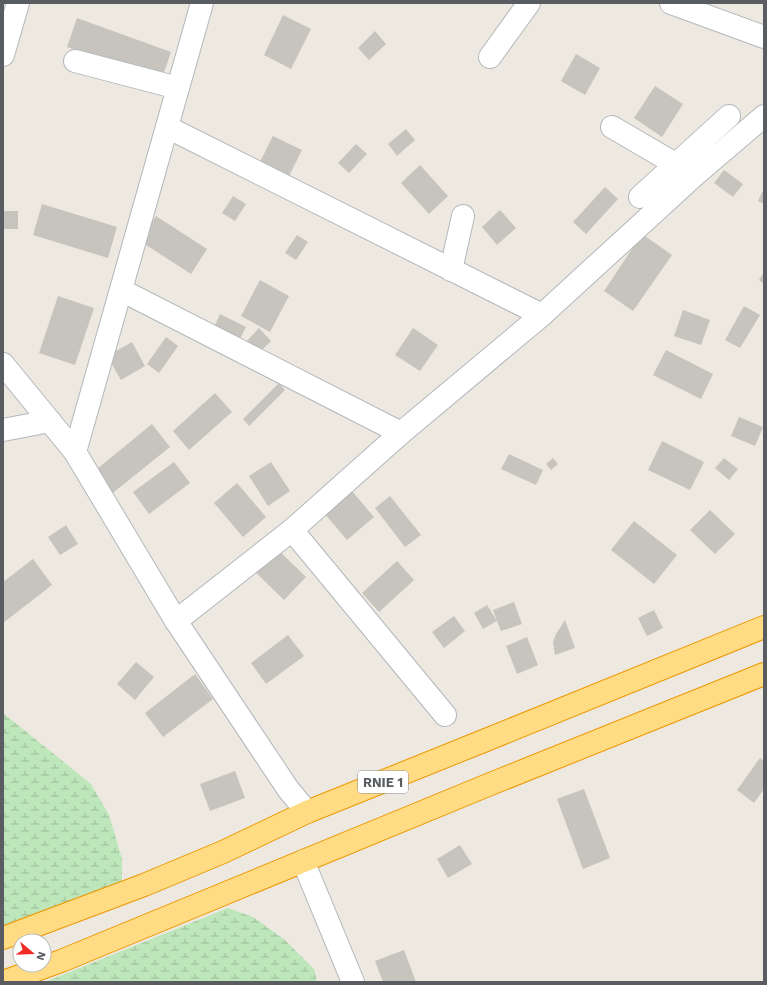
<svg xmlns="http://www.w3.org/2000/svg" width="767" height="985" viewBox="0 0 767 985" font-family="'Work Sans',sans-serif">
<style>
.wetland{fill:url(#wetland-marsh)}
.building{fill:#c7c4bd}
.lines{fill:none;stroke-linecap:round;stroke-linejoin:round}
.minor-casing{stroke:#b3b7bc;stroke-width:24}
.highway-casing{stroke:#ec9800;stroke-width:24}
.minor{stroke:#fff;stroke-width:22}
.highway{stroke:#ffdb84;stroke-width:22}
.labels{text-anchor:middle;stroke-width:4;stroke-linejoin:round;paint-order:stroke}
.shield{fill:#fff;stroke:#8b8e91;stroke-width:1}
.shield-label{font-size:13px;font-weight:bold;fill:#595d62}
</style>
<defs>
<pattern id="wetland-marsh" width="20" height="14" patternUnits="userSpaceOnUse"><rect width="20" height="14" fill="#bde6bb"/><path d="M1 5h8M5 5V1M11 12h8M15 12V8" fill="none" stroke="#9dbe9b"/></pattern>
</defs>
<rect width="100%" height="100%" fill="#ede9e0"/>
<g class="wetland">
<path d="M 3,713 L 91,784 L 109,815 L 122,859 L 122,896 L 3,945 Z"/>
<path d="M 228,908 L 253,917 L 285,940 L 314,969 L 317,982 L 45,982 Z"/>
</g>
<g class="building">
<path d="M 283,15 L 311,29 L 291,69 L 264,55 Z"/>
<path d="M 77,18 L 171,52 L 161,81 L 67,47 Z"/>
<path d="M 375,31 L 386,44 L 369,60 L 358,48 Z"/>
<path d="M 576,54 L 600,68 L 585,95 L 561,81 Z"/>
<path d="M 655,86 L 683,104 L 662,137 L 634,118 Z"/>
<path d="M 406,129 L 415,140 L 397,156 L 388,144 Z"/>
<path d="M 273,136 L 302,150 L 289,176 L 260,162 Z"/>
<path d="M 356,144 L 367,154 L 349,173 L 338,163 Z"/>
<path d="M 420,165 L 448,196 L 429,214 L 401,183 Z"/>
<path d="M 724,170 L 743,184 L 733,197 L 714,183 Z"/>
<path d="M 605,187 L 618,199 L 586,234 L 573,222 Z"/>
<path d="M 764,188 L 764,204 L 758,201 Z"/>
<path d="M 233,196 L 246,204 L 235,221 L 222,213 Z"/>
<path d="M 42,204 L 117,227 L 108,258 L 33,235 Z"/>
<path d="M 500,210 L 516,228 L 497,245 L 482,227 Z"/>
<rect x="3" y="211" width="15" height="18"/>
<path d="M 156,216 L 207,249 L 191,274 L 140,241 Z"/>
<path d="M 642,234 L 672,255 L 633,311 L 604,291 Z"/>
<path d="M 297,235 L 308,242 L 296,260 L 285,253 Z"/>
<path d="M 764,272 L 764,284 L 759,280 Z"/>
<path d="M 260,280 L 289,296 L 270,332 L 241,316 Z"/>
<path d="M 58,296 L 94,308 L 75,365 L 39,353 Z"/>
<path d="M 744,306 L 760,315 L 740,348 L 725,340 Z"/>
<path d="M 683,310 L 710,320 L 701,345 L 674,336 Z"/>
<path d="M 220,314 L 246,327 L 235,348 L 210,336 Z"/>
<path d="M 259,328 L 271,341 L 258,354 L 246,342 Z"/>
<path d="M 413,328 L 438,345 L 420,371 L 395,355 Z"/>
<path d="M 166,337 L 178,346 L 159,373 L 147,364 Z"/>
<path d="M 132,342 L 145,366 L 121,380 L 107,356 Z"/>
<path d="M 666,350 L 713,374 L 701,399 L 653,375 Z"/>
<path d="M 279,383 L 285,390 L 249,426 L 243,419 Z"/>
<path d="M 215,393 L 232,412 L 189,450 L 173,431 Z"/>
<path d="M 739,417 L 763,427 L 755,446 L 731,436 Z"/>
<path d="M 152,424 L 170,447 L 109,496 L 91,474 Z"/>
<path d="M 662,441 L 704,462 L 690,490 L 648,470 Z"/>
<path d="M 509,454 L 543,470 L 536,485 L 501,469 Z"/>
<path d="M 553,458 L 558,464 L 551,470 L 546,464 Z"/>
<path d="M 724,458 L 738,469 L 729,480 L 715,468 Z"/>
<path d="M 174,462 L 190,483 L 149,514 L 133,492 Z"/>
<path d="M 271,462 L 290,491 L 268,506 L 249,476 Z"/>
<path d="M 237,483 L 266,517 L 243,537 L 214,503 Z"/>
<path d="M 351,490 L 374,517 L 347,540 L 324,513 Z"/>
<path d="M 390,496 L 421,535 L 405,547 L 375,508 Z"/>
<path d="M 710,510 L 735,534 L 715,554 L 690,530 Z"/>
<path d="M 634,521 L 677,555 L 654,584 L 611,550 Z"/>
<path d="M 66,525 L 78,544 L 60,555 L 48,537 Z"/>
<path d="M 271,543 L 306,577 L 284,600 L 249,566 Z"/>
<path d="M 33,559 L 52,585 L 3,623 L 3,582 Z"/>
<path d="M 397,561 L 414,580 L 379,612 L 362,593 Z"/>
<path d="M 514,602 L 522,624 L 501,631 L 497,621 L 483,629 L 474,613 L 487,605 L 497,621 L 493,610 Z"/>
<path d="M 654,610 L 663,628 L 647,636 L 638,618 Z"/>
<path d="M 454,616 L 465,631 L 444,648 L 432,632 Z"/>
<path d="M 565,620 L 575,648 L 555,655 L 553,642 L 556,634 Z"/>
<path d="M 288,635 L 304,656 L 266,684 L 251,663 Z"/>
<path d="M 527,637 L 538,665 L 517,674 L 506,646 Z"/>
<path d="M 136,662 L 154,677 L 135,700 L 117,684 Z"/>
<path d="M 195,674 L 213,699 L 163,737 L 145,713 Z"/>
<path d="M 760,758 L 764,761 L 764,789 L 754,803 L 737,790 Z"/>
<path d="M 235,771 L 245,798 L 210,811 L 200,784 Z"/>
<path d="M 584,789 L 610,858 L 583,869 L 557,799 Z"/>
<path d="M 460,845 L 472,864 L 448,878 L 437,859 Z"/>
<path d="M 404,950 L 416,982 L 383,982 L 375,961 Z"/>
</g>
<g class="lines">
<defs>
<g id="minor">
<path d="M 671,3 L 764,37"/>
<path d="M 3,55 L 18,3"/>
<path d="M 490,57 L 529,3"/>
<path d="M 75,61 L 178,88"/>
<path d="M 167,127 L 542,315"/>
<path d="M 612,127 L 689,172"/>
<path d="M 640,197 L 729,116"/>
<path d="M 451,270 L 463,216"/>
<path d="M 121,290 L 401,433"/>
<path d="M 3,364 L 75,452 L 176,621 L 288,789 L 307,812"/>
<path d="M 3,430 L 50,421"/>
<path d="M 75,452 L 202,3"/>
<path d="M 292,530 L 445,715"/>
<path d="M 176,621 L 292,530 L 401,433 L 542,315 L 695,175 L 764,116"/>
<path d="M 303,861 L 353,982"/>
</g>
<g id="highway">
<path d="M 3,938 L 144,885 L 223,852 L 307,812 L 486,740 L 764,627"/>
<path d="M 3,982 L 61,961 L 488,785 L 764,674"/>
</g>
</defs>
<use href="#minor" class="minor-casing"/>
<use href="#highway" class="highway-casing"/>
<use href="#minor" class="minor"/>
<use href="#highway" class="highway"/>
</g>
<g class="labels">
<rect class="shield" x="358" y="771" width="50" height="22" rx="3"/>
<g class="shield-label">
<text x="383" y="787">RNIE 1</text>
</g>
</g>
<rect width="767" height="985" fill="none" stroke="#595d62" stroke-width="8"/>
<g transform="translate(32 953) rotate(109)"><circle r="19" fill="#ffffff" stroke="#bdbec0"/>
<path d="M0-3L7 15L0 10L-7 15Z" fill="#ef2b24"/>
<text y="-6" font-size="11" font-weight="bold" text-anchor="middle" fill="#595d62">N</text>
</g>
</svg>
